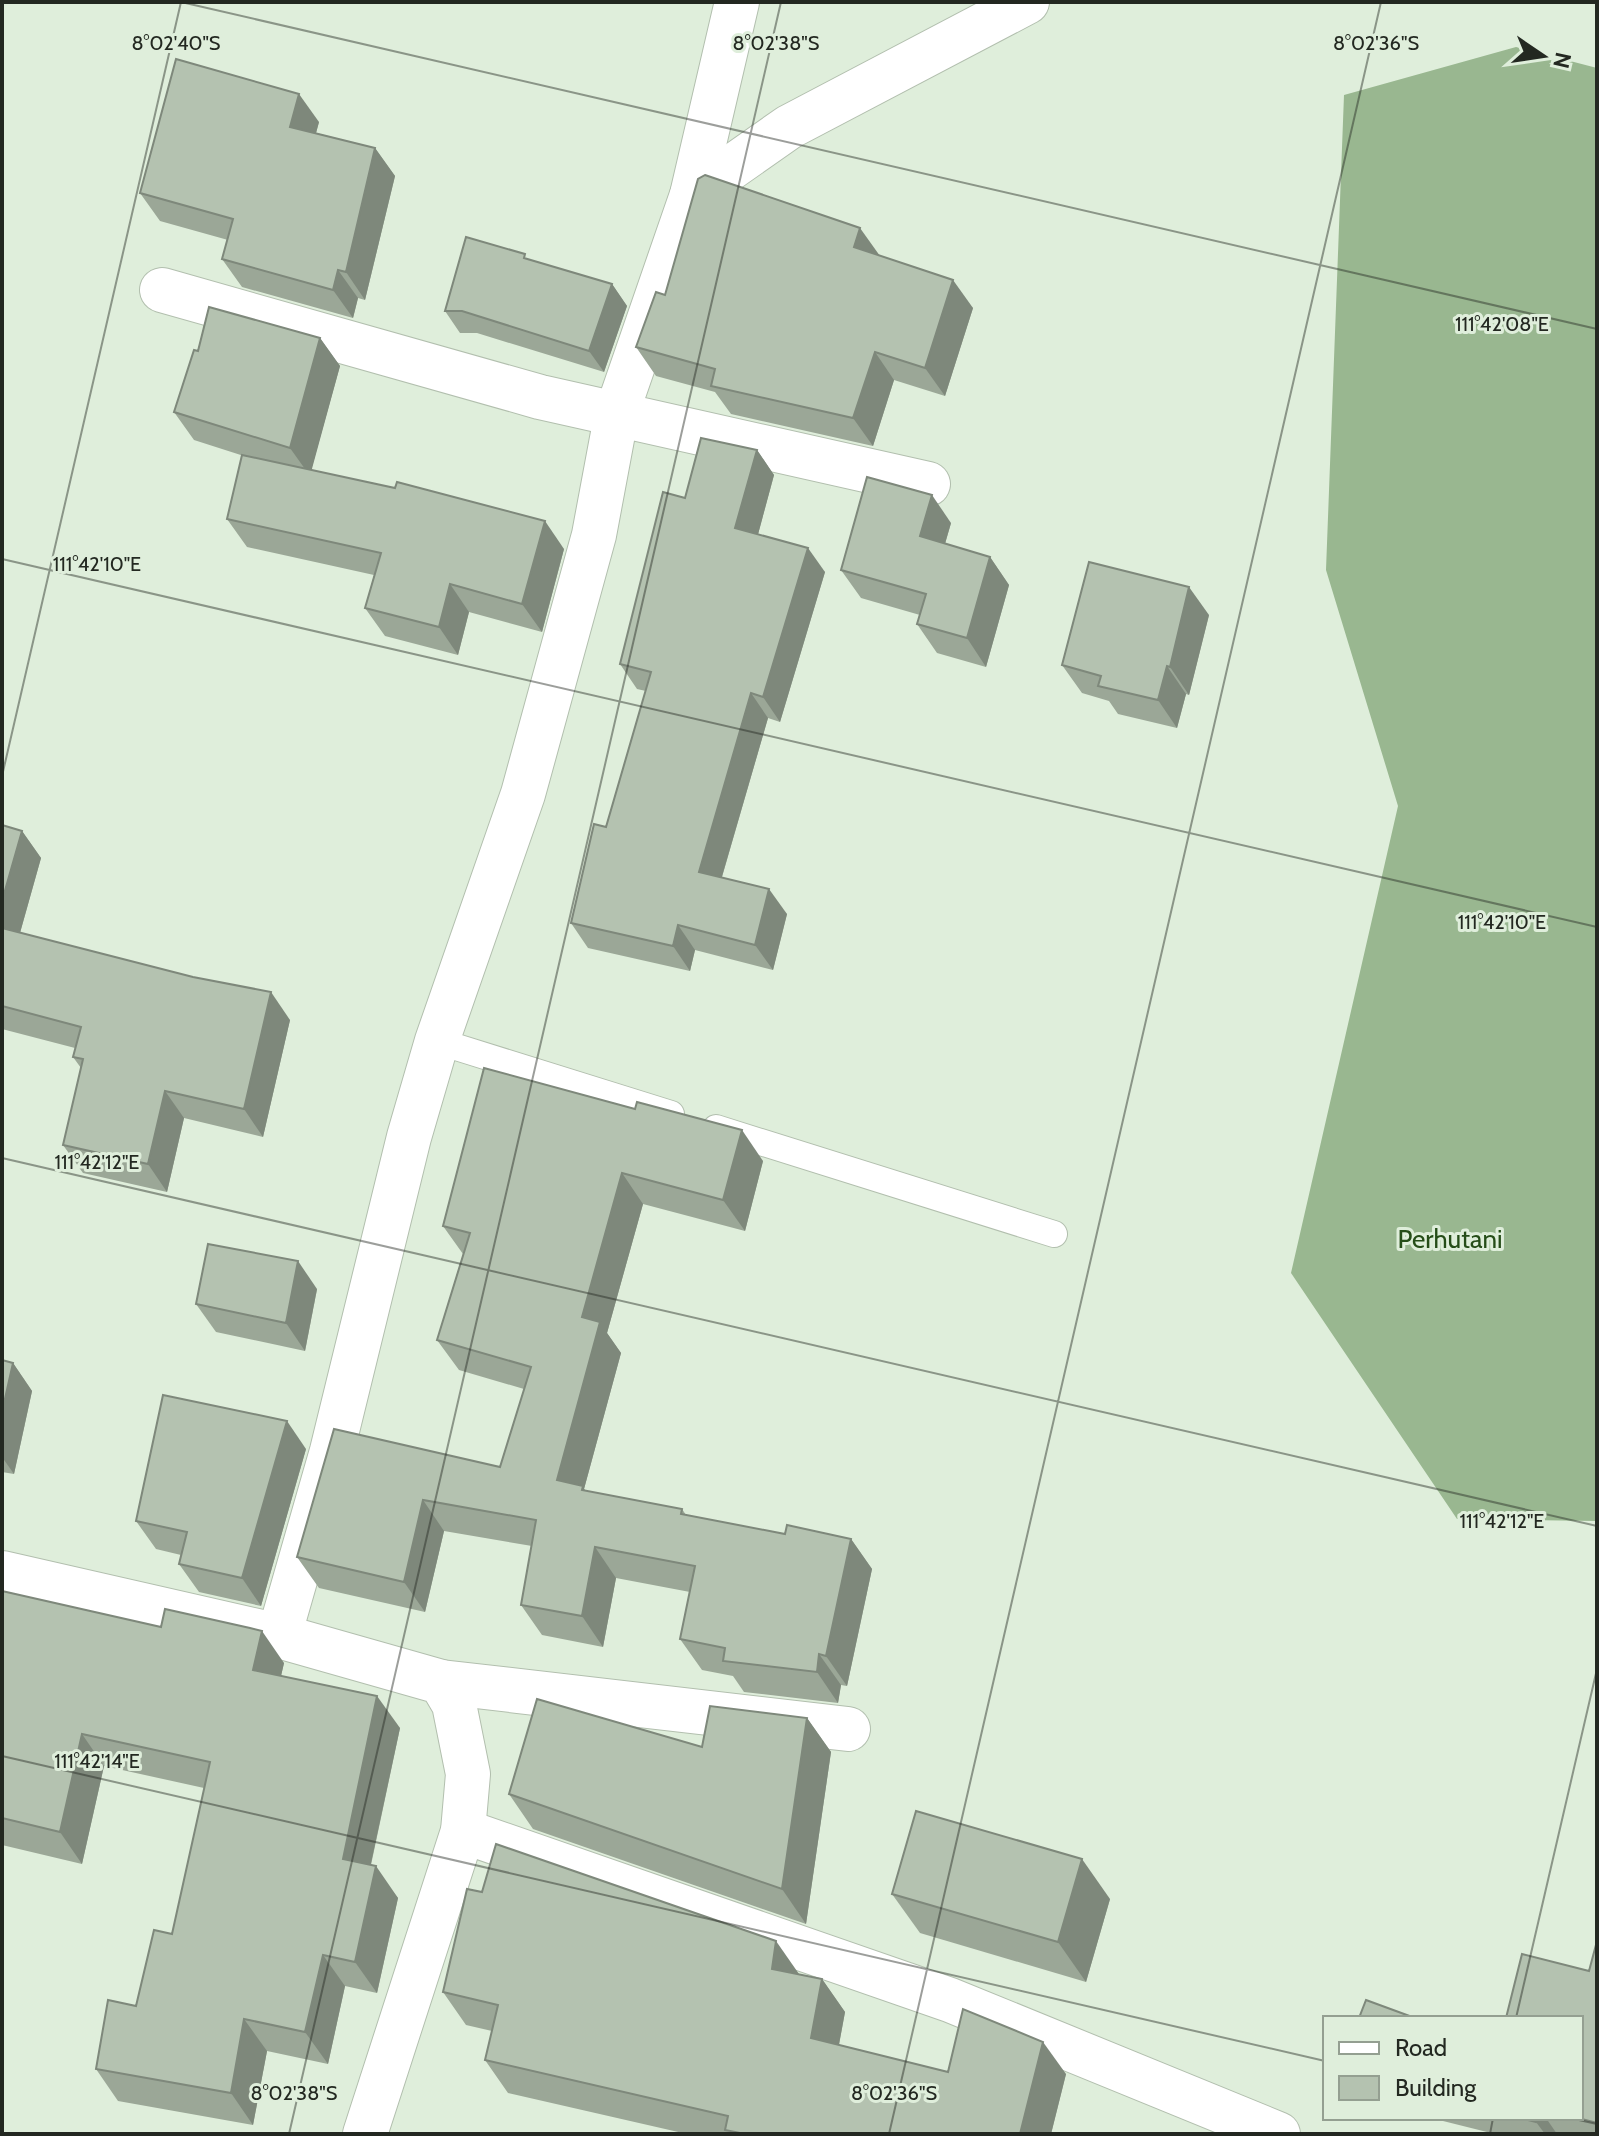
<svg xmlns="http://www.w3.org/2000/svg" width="1599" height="2136" viewBox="0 0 1599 2136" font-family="Cabin,sans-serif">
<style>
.forest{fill:#99b790}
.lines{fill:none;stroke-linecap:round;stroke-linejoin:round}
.service-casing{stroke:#b2bfae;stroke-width:28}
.minor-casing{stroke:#b2bfae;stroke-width:46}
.tertiary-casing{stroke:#b2bfae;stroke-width:46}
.service{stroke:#fff;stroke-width:26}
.minor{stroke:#fff;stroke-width:44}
.tertiary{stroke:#fff;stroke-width:44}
.wall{fill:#9ba797}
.shaded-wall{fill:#7e887b}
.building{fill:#b4c2b0;stroke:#7e887b;stroke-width:2}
.ticks{fill:none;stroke:#232821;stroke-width:2;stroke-opacity:0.45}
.labels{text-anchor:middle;stroke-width:6;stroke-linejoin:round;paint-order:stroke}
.park-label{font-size:26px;fill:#254d18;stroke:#dfeedb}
.ticks-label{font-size:20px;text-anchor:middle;fill:#232821;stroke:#dfeedb;stroke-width:6;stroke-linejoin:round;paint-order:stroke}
</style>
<rect width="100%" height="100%" fill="#dfeedb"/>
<path class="forest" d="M 1516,47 L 1597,68 L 1597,1521 L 1457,1519 L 1291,1273 L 1398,806 L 1326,570 L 1344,95 Z"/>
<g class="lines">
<defs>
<g id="service">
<path d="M 437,1041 L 671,1114"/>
<path d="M 716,1128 L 1054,1234"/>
</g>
<g id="minor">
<path d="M 692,195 L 789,127 L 1027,2"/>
<path d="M 162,290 L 540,397 L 928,484"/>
<path d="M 279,1636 L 332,1451 L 409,1137 L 437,1041 L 523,794 L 594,535 L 617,412 L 692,195 L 737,2"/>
<path d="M 441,1682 L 848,1729"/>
<path d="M 463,1831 L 950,2000 L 1278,2134"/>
</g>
<path id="tertiary" d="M 2,1573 L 279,1636 L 441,1682 L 454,1704 L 468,1774 L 463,1831 L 365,2134"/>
</defs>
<use href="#service" class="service-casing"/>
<use href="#minor" class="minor-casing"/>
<use href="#tertiary" class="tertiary-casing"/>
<use href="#service" class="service"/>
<use href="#minor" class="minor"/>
<use href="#tertiary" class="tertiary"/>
</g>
<g class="wall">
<path d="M 319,122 L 316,133 L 375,148 L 395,176 L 365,300 L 358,298 L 353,318 L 242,287 L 222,259 L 228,240 L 160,221 L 140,193 Z"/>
<path d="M 880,256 L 973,308 L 945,396 L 894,380 L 873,446 L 731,414 L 715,392 L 656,376 L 636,347 L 665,295 Z"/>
<path d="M 530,260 L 612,284 L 627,306 L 604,372 L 477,333 L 460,333 L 445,311 Z"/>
<path d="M 320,338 L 340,366 L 311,470 L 564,549 L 542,632 L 469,612 L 458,655 L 385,636 L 365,608 L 374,575 L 247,547 L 227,519 L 247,457 L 194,440 L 174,412 L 198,351 Z"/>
<path d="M 757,450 L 774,475 L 758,534 L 825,572 L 780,722 L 768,718 L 722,877 L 787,914 L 773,970 L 695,950 L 690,971 L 588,948 L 571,923 L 606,827 L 646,691 L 637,689 L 620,664 L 685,498 Z"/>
<path d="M 951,523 L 945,544 L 990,557 L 1009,585 L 986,667 L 937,653 L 917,624 L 920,615 L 861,598 L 841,570 Z"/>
<path d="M 1209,615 L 1189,695 L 1186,694 L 1177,728 L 1118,714 L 1109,701 L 1082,693 L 1062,665 Z"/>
<path d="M 2,825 L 22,831 L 41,858 L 20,933 L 290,1020 L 263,1137 L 184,1118 L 167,1192 L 83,1173 L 63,1145 L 81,1068 L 73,1057 L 75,1048 L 2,1029 Z"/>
<path d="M 484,1068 L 763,1161 L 745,1231 L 643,1204 L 607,1333 L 621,1353 L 584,1489 L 586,1491 L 682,1509 L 686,1515 L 785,1534 L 851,1539 L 872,1569 L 847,1686 L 841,1685 L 838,1703 L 744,1692 L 733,1676 L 702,1670 L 680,1639 L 690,1592 L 616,1578 L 603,1647 L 542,1635 L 521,1605 L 532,1546 L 444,1531 L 425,1612 L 319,1588 L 297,1557 L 334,1429 L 500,1467 L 524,1389 L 459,1370 L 437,1340 L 463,1254 L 443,1226 Z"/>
<path d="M 317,1289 L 305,1351 L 216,1332 L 196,1304 Z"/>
<path d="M 2,1360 L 13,1363 L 32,1391 L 14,1474 L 2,1472 Z"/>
<path d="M 306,1449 L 261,1606 L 199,1592 L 179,1564 L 181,1555 L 156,1549 L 136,1521 Z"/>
<path d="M 2,1591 L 284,1663 L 281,1676 L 400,1728 L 371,1865 L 398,1898 L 377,1993 L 345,1986 L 328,2064 L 267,2051 L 253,2125 L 118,2101 L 96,2069 L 136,2006 L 172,1934 L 204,1788 L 104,1766 L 82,1864 L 2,1845 Z"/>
<path d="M 807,1718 L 831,1752 L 806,1924 L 533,1829 L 509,1794 L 702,1747 Z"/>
<path d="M 892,1894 L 1110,1899 L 1086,1982 L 920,1933 Z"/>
<path d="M 1597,1941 L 1597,2134 L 1495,2134 L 1431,2118 L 1581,2118 Z"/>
<path d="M 799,1974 L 822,1979 L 845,2012 L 839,2045 L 948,2072 L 1066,2074 L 1051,2134 L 687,2134 L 508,2093 L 485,2060 L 492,2031 L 466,2025 L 443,1992 Z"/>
</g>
<g class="shaded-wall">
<path d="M 299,94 L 319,122 L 310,155 L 290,127 Z"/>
<path d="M 375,148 L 395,176 L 365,300 L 346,272 Z"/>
<path d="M 860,228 L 880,256 L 854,247 Z"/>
<path d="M 338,270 L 358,298 L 353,318 L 333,290 Z"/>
<path d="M 953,280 L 973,308 L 945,396 L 925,368 Z"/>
<path d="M 612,284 L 627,306 L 604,372 L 589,351 Z"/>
<path d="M 320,338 L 340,366 L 310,476 L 290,448 Z"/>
<path d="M 875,352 L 894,380 L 873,446 L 853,418 Z"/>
<path d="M 757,450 L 774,475 L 753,553 L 735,528 Z"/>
<path d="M 932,495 L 951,523 L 939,564 L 920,536 Z"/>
<path d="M 545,521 L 564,549 L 542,632 L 522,604 Z"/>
<path d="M 808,548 L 825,572 L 780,722 L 763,697 Z"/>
<path d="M 990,557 L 1009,585 L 986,667 L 967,638 Z"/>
<path d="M 450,584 L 469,612 L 458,655 L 439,627 Z"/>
<path d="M 1189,587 L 1209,615 L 1189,695 L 1170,667 Z"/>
<path d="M 1167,666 L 1186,694 L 1177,728 L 1158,700 Z"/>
<path d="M 751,693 L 768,718 L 716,897 L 699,872 Z"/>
<path d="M 22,831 L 41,858 L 14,954 L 2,936 L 2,901 Z"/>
<path d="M 769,889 L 787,914 L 773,970 L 755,945 Z"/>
<path d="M 678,925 L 695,950 L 690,971 L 673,946 Z"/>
<path d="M 271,992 L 290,1020 L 263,1137 L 244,1109 Z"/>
<path d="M 165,1091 L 184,1118 L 167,1192 L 148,1164 Z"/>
<path d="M 742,1130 L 763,1161 L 745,1231 L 723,1200 Z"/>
<path d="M 622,1173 L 643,1204 L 607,1333 L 621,1353 L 584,1489 L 604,1517 L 557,1480 L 582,1317 Z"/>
<path d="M 298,1261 L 317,1289 L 305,1351 L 286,1323 Z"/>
<path d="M 13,1363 L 32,1391 L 14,1474 L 2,1457 L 2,1412 Z"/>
<path d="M 287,1421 L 306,1449 L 261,1606 L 242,1578 Z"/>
<path d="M 423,1500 L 444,1531 L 425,1612 L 404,1582 Z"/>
<path d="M 851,1539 L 872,1569 L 847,1686 L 826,1656 Z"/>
<path d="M 595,1547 L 616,1578 L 603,1647 L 582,1616 Z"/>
<path d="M 262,1631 L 284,1663 L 275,1702 L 253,1670 Z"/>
<path d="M 819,1654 L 841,1685 L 838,1703 L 817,1672 Z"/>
<path d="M 377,1696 L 400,1728 L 365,1891 L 343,1859 Z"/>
<path d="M 807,1718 L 831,1752 L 806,1924 L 782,1889 Z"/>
<path d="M 82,1734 L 104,1766 L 82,1864 L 60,1832 Z"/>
<path d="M 1082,1859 L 1110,1899 L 1086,1982 L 1058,1942 Z"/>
<path d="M 376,1866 L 398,1898 L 377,1993 L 355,1962 Z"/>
<path d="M 776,1941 L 799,1974 L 795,2002 L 772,1969 Z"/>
<path d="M 323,1955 L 345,1986 L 328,2064 L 305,2032 Z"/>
<path d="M 822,1979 L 845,2012 L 834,2071 L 811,2038 Z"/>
<path d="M 244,2019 L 267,2051 L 253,2125 L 231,2093 Z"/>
<path d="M 1043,2042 L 1066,2074 L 1051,2134 L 1020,2134 Z"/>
<path d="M 1537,2118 L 1546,2118 L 1557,2134 L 1545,2134 L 1536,2122 Z"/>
</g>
<g class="building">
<path d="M 176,59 L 299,94 L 290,127 L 375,148 L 346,272 L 338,270 L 333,290 L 222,259 L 233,219 L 140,193 Z"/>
<path d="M 705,175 L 860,228 L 854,247 L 953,280 L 925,368 L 875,352 L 853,418 L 711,386 L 715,369 L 636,347 L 656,292 L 665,295 L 698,179 Z"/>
<path d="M 466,237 L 525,254 L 524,258 L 612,284 L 589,351 L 462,311 L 445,311 Z"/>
<path d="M 209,307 L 320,338 L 290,448 L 174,412 L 194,350 L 198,351 Z"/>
<path d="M 701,438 L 757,450 L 735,528 L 808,548 L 763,697 L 751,693 L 699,872 L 769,889 L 755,945 L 678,925 L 673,946 L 571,923 L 594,824 L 606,827 L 651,672 L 620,664 L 663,492 L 685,498 Z"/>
<path d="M 242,455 L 395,488 L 397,482 L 545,521 L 522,604 L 450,584 L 439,627 L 365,608 L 381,553 L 227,519 Z"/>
<path d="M 867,477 L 932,495 L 920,536 L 990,557 L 967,638 L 917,624 L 926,594 L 841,570 Z"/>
<path d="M 1089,562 L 1189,587 L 1170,667 L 1167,666 L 1158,700 L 1098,686 L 1101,676 L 1062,665 Z"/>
<path d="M 2,825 L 22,831 L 2,901 Z"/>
<path d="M 2,928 L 193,977 L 271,992 L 244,1109 L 165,1091 L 148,1164 L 63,1145 L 83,1059 L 73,1057 L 81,1027 L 2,1006 Z"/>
<path d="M 484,1068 L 635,1109 L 637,1102 L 742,1130 L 723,1200 L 622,1173 L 582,1317 L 600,1322 L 557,1480 L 583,1486 L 582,1490 L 682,1509 L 681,1514 L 785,1534 L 787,1525 L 851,1539 L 826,1656 L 819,1654 L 817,1672 L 723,1661 L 725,1648 L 680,1639 L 695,1566 L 595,1547 L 582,1616 L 521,1605 L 536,1520 L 423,1500 L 404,1582 L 297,1557 L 334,1429 L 500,1467 L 531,1367 L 437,1340 L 470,1233 L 443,1226 Z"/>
<path d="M 208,1244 L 298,1261 L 286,1323 L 196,1304 Z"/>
<path d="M 2,1360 L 13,1363 L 2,1412 Z"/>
<path d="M 163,1395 L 287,1421 L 242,1578 L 179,1564 L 187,1532 L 136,1521 Z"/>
<path d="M 2,1591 L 161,1627 L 165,1609 L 250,1628 L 262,1631 L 253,1670 L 377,1696 L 343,1859 L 376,1866 L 355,1962 L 323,1955 L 305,2032 L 244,2019 L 231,2093 L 96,2069 L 108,2000 L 136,2006 L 154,1930 L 172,1934 L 210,1762 L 82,1734 L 60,1832 L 2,1818 Z"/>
<path d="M 537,1699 L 702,1747 L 710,1706 L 807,1718 L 782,1889 L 509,1794 Z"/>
<path d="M 916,1811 L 1082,1859 L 1058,1942 L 892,1894 Z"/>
<path d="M 496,1844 L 776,1941 L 772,1969 L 822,1979 L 811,2038 L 948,2072 L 963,2009 L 1043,2042 L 1020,2134 L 745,2134 L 725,2130 L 728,2116 L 485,2060 L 498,2005 L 443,1992 L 467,1889 L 482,1892 Z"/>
<path d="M 1597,1941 L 1597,2123 L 1578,2118 L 1581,2118 L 1581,2018 L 1506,2018 L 1522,1954 L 1589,1971 Z"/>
<path d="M 1366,2000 L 1415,2018 L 1359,2018 Z"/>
<path d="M 1520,2118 L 1537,2118 L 1536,2122 Z"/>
</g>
<path class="ticks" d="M 181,2 L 1597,329M 2,559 L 1597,927M 2,776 L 181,2M 2,1158 L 1597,1526M 2,1756 L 1325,2061M 1516,2018 L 1597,1669M 1570,2118 L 1597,2124M 289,2134 L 781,2M 889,2134 L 1381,2M 1490,2134 L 1493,2118"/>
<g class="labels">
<g class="park-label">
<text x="1450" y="1248">Perhutani</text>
</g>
</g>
<g class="ticks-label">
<text x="176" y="50">8°02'40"S</text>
<text x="776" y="50">8°02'38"S</text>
<text x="1376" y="50">8°02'36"S</text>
<text x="1502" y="331">111°42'08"E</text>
<text x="97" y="571">111°42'10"E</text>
<text x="1502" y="929">111°42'10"E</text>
<text x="97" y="1169">111°42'12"E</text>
<text x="1502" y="1528">111°42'12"E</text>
<text x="97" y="1768">111°42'14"E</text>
<text x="294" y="2100">8°02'38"S</text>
<text x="894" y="2100">8°02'36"S</text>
</g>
<rect width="1599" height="2136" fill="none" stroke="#232821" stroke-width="8"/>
<rect x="1323" y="2016" width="260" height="104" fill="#dfeedb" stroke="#949f91" stroke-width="2"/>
<rect x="1339" y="2042" width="40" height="12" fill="#ffffff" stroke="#949f91" stroke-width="2"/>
<text x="1395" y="2056" font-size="24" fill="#232821">Road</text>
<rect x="1339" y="2076" width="40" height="24" fill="#b4c2b0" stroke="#949f91" stroke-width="2"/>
<text x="1395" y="2096" font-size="24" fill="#232821">Building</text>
<g transform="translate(1543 56) rotate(103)" stroke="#dfeedb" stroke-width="6" paint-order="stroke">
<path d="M0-6L14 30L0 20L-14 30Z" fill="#232821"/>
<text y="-12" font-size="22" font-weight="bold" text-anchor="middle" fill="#232821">N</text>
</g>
</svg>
